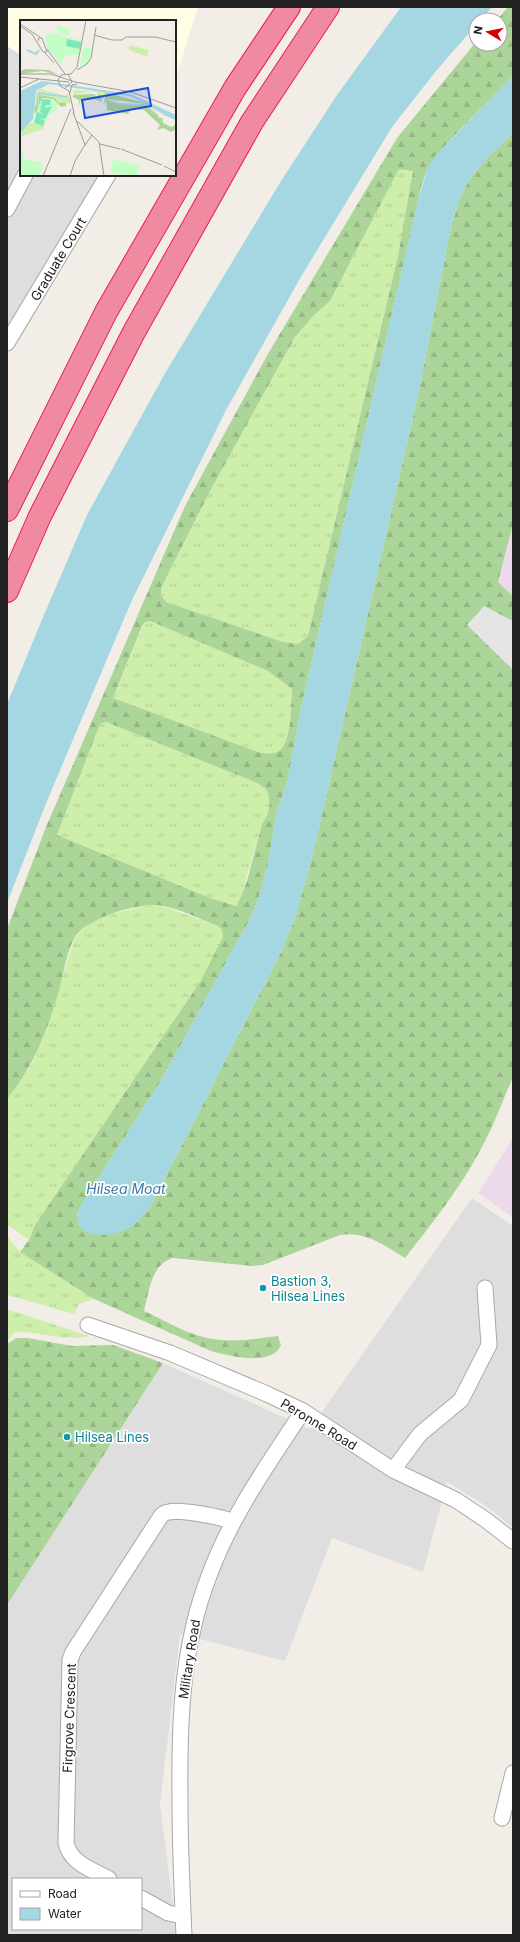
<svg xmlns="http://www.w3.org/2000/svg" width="520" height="1942" viewBox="0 0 520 1942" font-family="Inter,sans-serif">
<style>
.residential{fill:#dfdede;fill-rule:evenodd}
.industrial{fill:#ecd9e9}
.education{fill:#fffee4}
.grass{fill:url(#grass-tufts)}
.forest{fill:url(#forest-firs);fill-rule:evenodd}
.parking{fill:#e5e5e5}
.water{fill:#a5d7e3}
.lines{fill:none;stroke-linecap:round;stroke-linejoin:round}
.minor-casing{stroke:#a8a8a8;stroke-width:17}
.highway-casing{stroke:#ea1b68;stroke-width:24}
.minor{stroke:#fff;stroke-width:15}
.highway{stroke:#ef8aa0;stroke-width:22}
.culture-dot{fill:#0f9aa8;stroke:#fff;stroke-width:1.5}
.labels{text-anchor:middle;stroke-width:3.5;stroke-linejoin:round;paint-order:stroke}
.street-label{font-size:13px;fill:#212121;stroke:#fff}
.culture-label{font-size:13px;fill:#0d838f;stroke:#fff;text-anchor:start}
.water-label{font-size:14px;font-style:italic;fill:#3f78a9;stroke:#fff}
.inset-river{fill:none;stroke:#a5d7e3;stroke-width:2}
.inset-road{fill:none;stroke:#9e9c98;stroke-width:1}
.view{fill:#1d4ed8;fill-opacity:0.15;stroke:#1d4ed8;stroke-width:2}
.inset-edge{fill:none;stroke:#212121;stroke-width:2}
</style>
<defs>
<pattern id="grass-tufts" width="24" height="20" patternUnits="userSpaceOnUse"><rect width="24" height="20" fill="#ceefaa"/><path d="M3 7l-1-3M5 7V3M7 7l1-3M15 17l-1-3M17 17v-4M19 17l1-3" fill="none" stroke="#b1cd92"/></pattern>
<pattern id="forest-firs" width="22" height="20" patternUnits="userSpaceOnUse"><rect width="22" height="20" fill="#acd599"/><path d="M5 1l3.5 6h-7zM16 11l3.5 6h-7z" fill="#94b784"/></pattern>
</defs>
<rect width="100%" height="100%" fill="#f2eee7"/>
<g class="residential">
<path d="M 7,46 L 21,55 L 21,175 L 102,175 L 7,336 Z"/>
<path d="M 472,1198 L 513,1226 L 513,1528 L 486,1506 L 447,1482 L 423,1572 L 332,1538 L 285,1661 L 180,1634 L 160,1805 L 177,1935 L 7,1935 L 7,1605 L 163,1363 L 310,1429 ZM 13,1879 L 141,1879 L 141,1929 L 13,1929 Z"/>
</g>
<g class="industrial">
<path d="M 513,524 L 513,596 L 498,582 Z"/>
<path d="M 513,1138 L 513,1217 L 478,1193 Z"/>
</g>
<path class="education" d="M 7,7 L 198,7 L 175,80 L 175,21 L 21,21 L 21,55 L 7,46 Z"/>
<g class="grass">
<path d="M 399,169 L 414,170 L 398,256 L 308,636 L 298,644 L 283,642 L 166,602 C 161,596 160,593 162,586 L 209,493 L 295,337 L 314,315 L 330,301 Z"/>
<path d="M 145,621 L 150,621 L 268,671 L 292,689 C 291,702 292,747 277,752 C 270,755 262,753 255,751 L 113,698 Z"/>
<path d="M 106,722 L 257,783 L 266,789 C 272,801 270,813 262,824 L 238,906 L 210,898 L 57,835 L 100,724 Z"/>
<path d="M 155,905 L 165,907 L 218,926 L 222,929 L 223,937 L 200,982 L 35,1225 L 29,1240 L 7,1224 L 7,1099 L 32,1064 L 44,1036 L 75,937 L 89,924 L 100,917 L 144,906 Z"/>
<path d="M 7,1236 L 20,1252 L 94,1299 L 79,1304 L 74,1314 L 7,1295 Z"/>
<path d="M 7,1309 L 89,1336 C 65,1342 40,1331 15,1332 L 7,1341 Z"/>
</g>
<g class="forest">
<path d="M 508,7 L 513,7 L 513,76 L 450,140 L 428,167 L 422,184 L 301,708 L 287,784 L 276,814 L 268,865 L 258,900 L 251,917 L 162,1079 L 80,1207 L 77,1216 L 132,1226 L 149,1209 L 281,952 L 295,918 L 313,853 L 418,395 L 451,227 L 460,197 L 470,179 L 484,161 L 513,133 L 513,524 L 498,582 L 513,596 L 513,1077 C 503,1099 495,1123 483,1145 C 462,1186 433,1222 405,1258 C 383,1245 366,1231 340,1235 L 263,1265 L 252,1266 L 173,1258 C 151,1264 149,1292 144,1311 C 164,1320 185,1333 207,1338 C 230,1343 254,1339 278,1336 L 281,1345 C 272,1367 229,1356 211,1351 L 94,1299 L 20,1252 L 29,1240 L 35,1225 L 200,982 L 223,937 L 222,930 L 218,926 C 202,920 172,905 155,905 C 134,904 86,919 75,937 C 67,951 64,971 60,987 C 47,1031 36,1063 7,1099 L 7,929 L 46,827 L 185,506 L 269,352 L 397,138 L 476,42 L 476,44 L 500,44 L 500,20 L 497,20 ZM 399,169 L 413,171 L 398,256 L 308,636 L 298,644 L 283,642 L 166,602 C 161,596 160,593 162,586 L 209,493 L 295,337 L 314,315 L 330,301 ZM 150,621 L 268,671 L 292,689 C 291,703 292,747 277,752 C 270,755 261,753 255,751 L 113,698 L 142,626 L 145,622 ZM 106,722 L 257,783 L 266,789 C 272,801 270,813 262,824 L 247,881 L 237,906 L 210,898 L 57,835 L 100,724 Z"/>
<path d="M 16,1338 L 28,1338 L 72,1346 L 113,1345 L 163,1363 L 7,1605 L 7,1344 Z"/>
</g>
<path class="parking" d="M 484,606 L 513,621 L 513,670 L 467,625 Z"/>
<g class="water">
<path d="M 401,7 L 492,7 L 481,20 L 476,20 L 476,25 L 436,71 L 392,127 L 302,275 L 226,410 L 132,600 L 47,801 L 7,903 L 7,704 L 46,610 L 87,515 L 164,375 L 281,181 L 337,95 Z"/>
<path d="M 513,76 L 513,133 L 484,161 L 470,179 L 460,197 L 451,227 L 418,395 L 313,853 L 295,918 L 281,952 L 149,1209 C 143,1215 138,1223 131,1227 C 112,1238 67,1242 80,1207 L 162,1079 L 251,917 L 258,900 L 268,865 L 276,814 L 287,784 L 301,708 L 418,201 L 428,167 L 435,156 Z"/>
</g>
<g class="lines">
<defs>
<g id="minor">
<path d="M 7,209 L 25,175"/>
<path d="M 7,343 L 108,175"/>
<path d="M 88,1325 L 170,1353 L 267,1394 L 303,1411 L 393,1470 L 456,1500 L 486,1520 L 513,1541"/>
<path d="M 393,1470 L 420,1434 L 461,1400 L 489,1345 L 485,1288"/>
<path d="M 502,1818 L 513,1773"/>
<path d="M 109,1879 C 93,1870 70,1863 66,1843 L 70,1660 L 73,1652 L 161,1516 C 163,1514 166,1512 169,1512 C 179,1509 223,1517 233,1522"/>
<path d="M 141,1898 L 168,1913 L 183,1916"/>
<path d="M 184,1935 C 182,1891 180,1846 180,1802 C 179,1725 181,1648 209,1576 C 231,1516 268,1464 303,1411"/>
</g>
<g id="highway">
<path d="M 7,510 L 106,312 L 235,88 L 289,7"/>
<path d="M 7,591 L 40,516 L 134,332 L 252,122 L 328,7"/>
</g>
</defs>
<use href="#minor" class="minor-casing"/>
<use href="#highway" class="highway-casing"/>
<use href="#minor" class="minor"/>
<use href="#highway" class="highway"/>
</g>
<g class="culture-dot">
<circle cx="263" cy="1288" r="4"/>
<circle cx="67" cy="1437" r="4"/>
</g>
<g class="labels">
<g class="street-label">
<text transform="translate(58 259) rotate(-59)" y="5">Graduate Court</text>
<text transform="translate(319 1424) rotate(31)" y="5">Peronne Road</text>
<text transform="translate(189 1659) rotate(-81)" y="5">Military Road</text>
<text transform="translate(69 1718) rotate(-88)" y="5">Firgrove Crescent</text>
</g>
<g class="culture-label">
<text x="271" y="1286">Bastion 3,<tspan x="271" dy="15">Hilsea Lines</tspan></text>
<text x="75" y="1442">Hilsea Lines</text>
</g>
<g class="water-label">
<text x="126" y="1194">Hilsea Moat</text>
</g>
</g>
<g transform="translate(20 20)">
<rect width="156" height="156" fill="#f2eee7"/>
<path d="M 21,69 L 45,76 L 48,74 L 51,83 L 38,83 L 35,78 L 19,76 L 19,86 L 14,88 L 16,73 ZM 54,70 L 84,72 L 96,77 L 98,81 L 86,77 L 83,79 L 78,73 L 71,71 L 53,75 Z" fill="#ceefaa"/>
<path d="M 6,49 L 29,50 L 39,55 L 22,51 L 0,54 L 2,50 ZM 84,72 L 126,83 L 142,93 L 125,84 L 86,79 L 98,84 L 125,85 L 138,95 L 139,98 L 143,98 L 140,104 L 143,99 L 143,103 L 151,107 L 156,105 L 156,109 L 151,112 L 143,108 L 137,110 L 140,105 L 124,90 L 111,89 L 108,94 L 87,90 L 86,81 L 83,86 L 86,74 ZM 73,74 L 79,77 L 77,74 L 81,75 L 82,82 L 72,78 L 61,79 L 58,87 L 59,80 L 53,77 L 53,75 ZM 19,75 L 35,78 L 38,83 L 46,83 L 46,86 L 41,87 L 33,79 L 22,78 L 19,90 L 15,94 L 14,87 L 19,86 Z" fill="#acd599"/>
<path d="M 37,5 L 50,9 L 49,16 L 37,12 ZM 33,13 L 62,21 L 60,35 L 45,36 L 41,44 L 28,29 L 25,17 ZM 63,28 L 71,28 L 71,36 L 67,44 L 60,47 ZM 22,78 L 34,79 L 38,89 L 29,95 L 24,106 L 12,103 ZM 0,132 L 5,134 L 3,139 L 24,143 L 19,156 L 0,156 ZM 93,139 L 119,145 L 117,156 L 90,153 Z" fill="#c3fec6"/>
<path d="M 109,25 L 129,30 L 127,37 L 109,30 ZM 11,103 L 24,106 L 23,109 L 0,117 L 5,107 Z" fill="#ceefaa"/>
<path d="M 47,19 L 61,22 L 60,29 L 46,26 ZM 22,79 L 31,80 L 30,85 L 26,85 L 25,88 L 32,86 L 25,99 L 20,98 L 25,101 L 23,106 L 14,103 L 17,92 L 24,95 L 20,92 Z" fill="#80e7bc"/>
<path d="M 22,61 L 111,74 L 156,95 L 156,100 L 146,96 L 126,83 L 108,76 L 29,64 L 16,71 L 13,99 L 0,114 L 0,71 ZM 18,72 L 47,76 L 48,78 L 19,74 L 18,86 L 16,86 ZM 87,78 L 99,83 L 125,84 L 138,93 L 124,85 L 98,84 Z" fill="#a5d7e3"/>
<path class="inset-river" d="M 7,30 L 16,34 L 19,30"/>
<path class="inset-road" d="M 0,4 L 20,17M 0,6 L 12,14 L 23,32 L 27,32 L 22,18 L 19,18 L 18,21M 74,15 L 92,20 L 102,20 L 106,17 L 135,17 L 156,22M 27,29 L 45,54M 25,33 L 34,43M 57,50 L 67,44 L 71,38 L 76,7M 0,54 L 31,54 L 55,62 L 111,72 L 156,88M 0,57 L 49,62M 0,68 L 19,59M 45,68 L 52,62 L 48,54M 50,73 L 52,65 L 57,64M 53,92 L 65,125M 54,93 L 49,71 L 40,66 L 38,60 L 41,55 L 51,54 L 57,47 L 66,0M 57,101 L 79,122 L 84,156M 80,124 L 100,129M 65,125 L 72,115M 101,129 L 142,145M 144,146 L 156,152M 23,156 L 51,89M 50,156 L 55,141 L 65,125"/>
<path class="view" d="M 128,68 L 131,86 L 65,98 L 62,80 Z"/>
<rect width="156" height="156" class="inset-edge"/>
</g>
<rect width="520" height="1942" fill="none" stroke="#212121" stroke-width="16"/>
<rect x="12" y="1878" width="130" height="52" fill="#ffffff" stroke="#a6a6a6"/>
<rect x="20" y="1891" width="20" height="6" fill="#ffffff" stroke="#a6a6a6"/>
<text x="48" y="1898" font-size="12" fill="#212121">Road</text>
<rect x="20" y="1908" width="20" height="12" fill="#a5d7e3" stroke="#a6a6a6"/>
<text x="48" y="1918" font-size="12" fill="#212121">Water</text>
<g transform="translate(488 32) rotate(280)"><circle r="19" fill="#ffffff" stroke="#a6a6a6"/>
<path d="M0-3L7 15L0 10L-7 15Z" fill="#d30006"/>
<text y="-6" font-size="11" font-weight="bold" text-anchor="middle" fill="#212121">N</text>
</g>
</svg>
